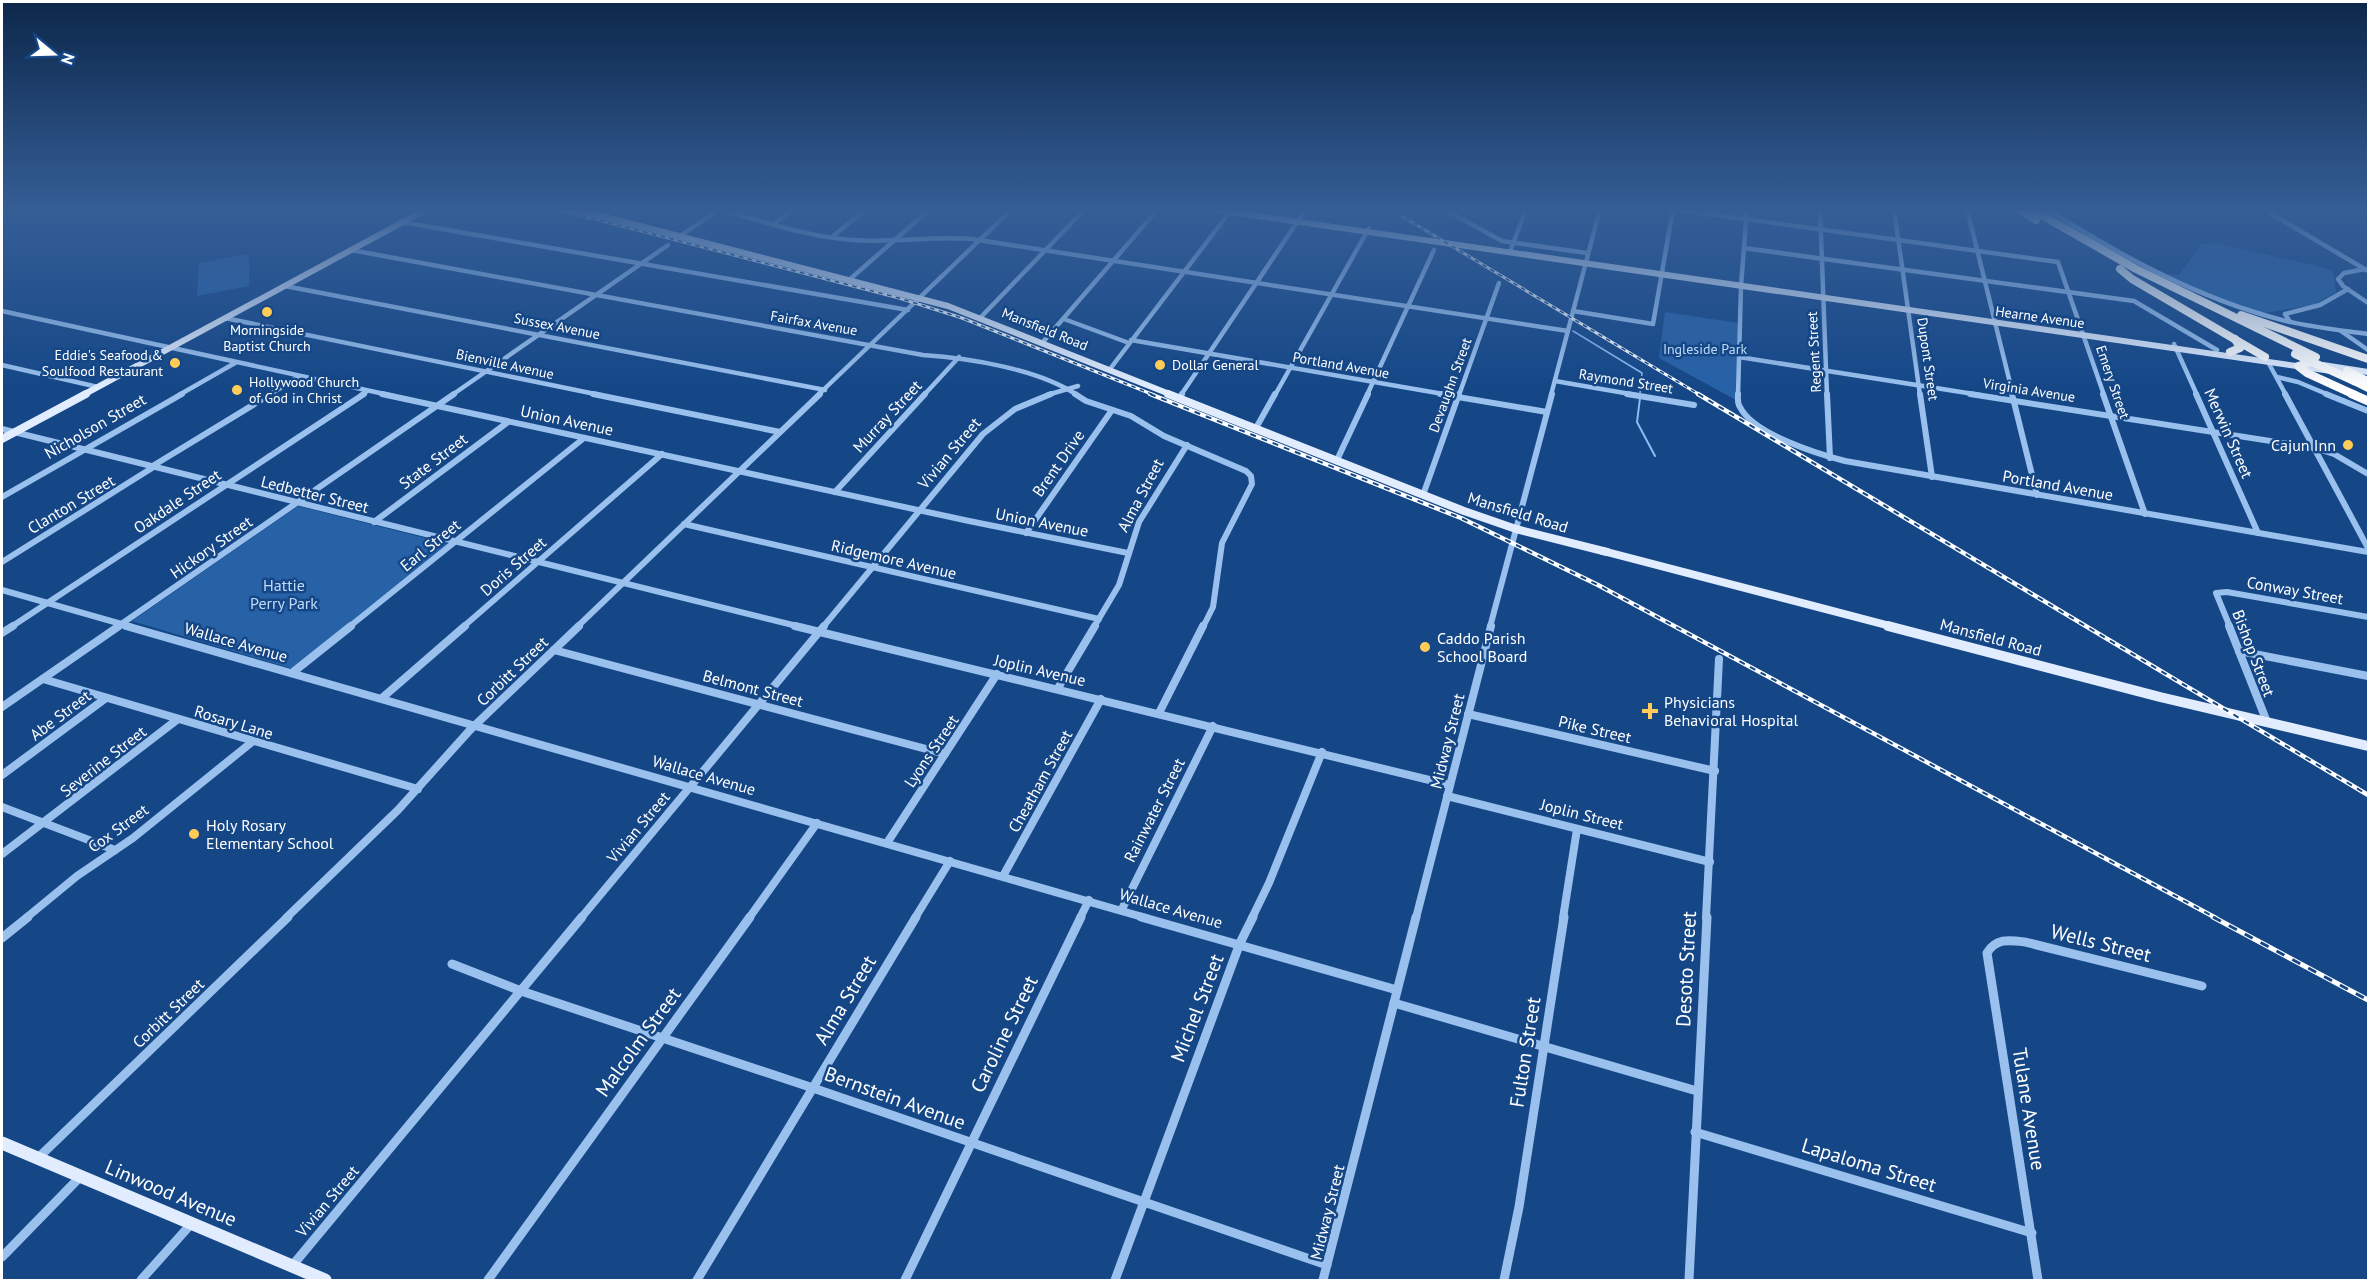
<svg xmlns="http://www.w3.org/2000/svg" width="2370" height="1282" viewBox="0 0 2370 1282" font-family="'PT Sans',sans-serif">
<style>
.green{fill:#2761a6}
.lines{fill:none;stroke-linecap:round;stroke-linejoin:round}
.stream-far1{stroke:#8cbcf2;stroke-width:1.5}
.stream{stroke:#8cbcf2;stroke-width:2}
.minor-far3{stroke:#9ac1ee;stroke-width:4.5}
.minor-far2{stroke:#9ac1ee;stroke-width:6}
.minor-far1{stroke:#9ac1ee;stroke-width:8}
.minor{stroke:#9ac1ee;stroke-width:9}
.major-far3{stroke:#e1edff;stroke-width:6}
.major-far2{stroke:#e1edff;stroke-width:8}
.major-far1{stroke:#e1edff;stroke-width:10}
.major{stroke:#e1edff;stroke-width:13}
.highway-far1{stroke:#fff;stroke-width:8}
.highway{stroke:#fff;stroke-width:9}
.rail-far2-casing{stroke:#fff;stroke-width:3}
.rail-far1-casing{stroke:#fff;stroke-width:4.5}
.rail-casing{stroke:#fff;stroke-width:5}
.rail-far2{stroke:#154787;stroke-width:1.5;stroke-dasharray:4.5;stroke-linecap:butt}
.rail-far1{stroke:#154787;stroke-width:2;stroke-dasharray:6;stroke-linecap:butt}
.rail{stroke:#154787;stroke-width:3;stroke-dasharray:9;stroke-linecap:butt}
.highway-bridge{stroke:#fff;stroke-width:8}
.poi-dot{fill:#ffcd57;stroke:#154787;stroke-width:2}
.labels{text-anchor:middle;stroke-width:5;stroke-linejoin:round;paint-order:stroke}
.far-street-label{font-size:14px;fill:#fff;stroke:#154787}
.far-poi-label{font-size:14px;fill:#fff;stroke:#154787;text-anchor:start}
.far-park-label{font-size:14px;fill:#c0dbfb;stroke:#154787}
.street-label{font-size:16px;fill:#fff;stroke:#154787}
.poi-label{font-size:16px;fill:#fff;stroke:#154787;text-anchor:start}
.park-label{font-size:16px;fill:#c0dbfb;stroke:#154787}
.near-street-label{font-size:20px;fill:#fff;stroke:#154787}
</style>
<rect width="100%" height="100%" fill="#154787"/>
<g class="green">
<path d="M 2217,243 L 2325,268 L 2333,272 L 2336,292 L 2314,305 L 2264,313 L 2199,290 L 2167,274 L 2179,275 L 2201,244 Z"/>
<path d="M 249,254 L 249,286 L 197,296 L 199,263 Z"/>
<path d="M 1665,312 L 1738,323 L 1736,400 L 1659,358 Z"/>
<path d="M 298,506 L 449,544 L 293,669 L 132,621 Z"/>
</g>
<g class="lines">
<path class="stream-far1" d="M 1573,331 L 1642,373 L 1640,393"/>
<path class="stream" d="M 1640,398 L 1637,422 L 1655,456"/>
<g class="minor-far3">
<path d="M 719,209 C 763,221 807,237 853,240 C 893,243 932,236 972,239 L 1568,331"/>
<path d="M 1444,209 L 1502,241 L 1587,253"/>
<path d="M 1672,209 L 2058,262 L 2104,395"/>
<path d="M 1820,209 L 1827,395"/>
<path d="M 1894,209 L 1920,395"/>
<path d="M 1967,209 L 2013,395"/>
<path d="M 2047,209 C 2121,256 2197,298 2282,320 C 2310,327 2339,330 2368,334"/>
<path d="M 2263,209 L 2368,271"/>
<path d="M 402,222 L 908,310"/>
<path d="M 775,223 L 793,209"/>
<path d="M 680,236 L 720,209"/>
<path d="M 832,237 L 866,209"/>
<path d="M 1744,248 L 2134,301 L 2217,350"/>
<path d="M 1511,249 L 1526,209"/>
<path d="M 351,250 L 923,355 C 969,358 1038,369 1077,395"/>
<path d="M 2365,269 L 2344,273 L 2338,279 L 2343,286 L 2368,303"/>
<path d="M 849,280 L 930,209"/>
<path d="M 285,286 L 825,390"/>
<path d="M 2,311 L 389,395"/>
<path d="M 1573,311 L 1653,324 L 1673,209"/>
<path d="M 225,318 L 600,395"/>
<path d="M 980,318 L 1085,209"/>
<path d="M 1064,319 L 1129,343"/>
<path d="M 2290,322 L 2285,314 L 2320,305 L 2348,289"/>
<path d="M 2341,331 L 2368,350"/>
<path d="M 1131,340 L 1449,395"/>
<path d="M 1043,342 L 1158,209"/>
<path d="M 2174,344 L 2197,395"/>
<path d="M 1739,357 L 1980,395"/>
<path d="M 2268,362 L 2286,395"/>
<path d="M 2,365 L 98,387"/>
<path d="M 1110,369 L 1232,209"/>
<path d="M 2277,377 L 2298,382 L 2329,395"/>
<path d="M 1555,381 L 1636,395"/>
<path d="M 179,395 L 235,363"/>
<path d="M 269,395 L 298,377"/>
<path d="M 361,395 L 366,392"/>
<path d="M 452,395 L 668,245"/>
<path d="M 818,395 L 1012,209"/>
<path d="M 924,395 L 959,357"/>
<path d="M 1047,395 L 1078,386"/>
<path d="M 1181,395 L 1306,209"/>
<path d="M 1275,395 L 1369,228"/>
<path d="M 1367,395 L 1434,250"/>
<path d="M 1459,395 L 1499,283"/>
<path d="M 1551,395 L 1600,209"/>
<path d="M 1738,395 L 1741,286 L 1747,209"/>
</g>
<g class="minor-far2">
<path d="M 382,394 L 969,521 L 1128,553"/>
<path d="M 593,394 L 780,432"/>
<path d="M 1075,394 L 1086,401 L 1131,416 L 1164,436 L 1246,471 L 1251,476 L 1252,484 L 1222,543 L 1213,607 L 1203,627"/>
<path d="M 1440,394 L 1547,412"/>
<path d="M 1627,394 L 1694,405"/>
<path d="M 1738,394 C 1738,399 1737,403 1740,407 C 1753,434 1818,454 1845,461 L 2368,552"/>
<path d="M 1827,394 L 1830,458"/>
<path d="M 1920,394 L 1932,477"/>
<path d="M 1970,394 L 2315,448 L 2334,454 L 2368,474"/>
<path d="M 2012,394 L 2037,495"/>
<path d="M 2103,394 L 2145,514"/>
<path d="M 2196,394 L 2258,533"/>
<path d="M 2285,394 L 2368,548"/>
<path d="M 2326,394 L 2368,411"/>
<path d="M 1180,397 L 1182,394"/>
<path d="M 1256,428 L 1275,394"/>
<path d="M 2,429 L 801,627"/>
<path d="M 1337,460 L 1368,394"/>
<path d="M 151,467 L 271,394"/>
<path d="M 835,492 L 925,394"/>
<path d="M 1423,495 L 1459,394"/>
<path d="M 2,497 L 182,394"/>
<path d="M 374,522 L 508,422"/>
<path d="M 684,524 L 1099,619"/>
<path d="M 1026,533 L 1112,410"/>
<path d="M 2,562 L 152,468"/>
<path d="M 2,590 L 132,627"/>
<path d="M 11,627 L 364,394"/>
<path d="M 117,627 L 454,394"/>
<path d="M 349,627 L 584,438"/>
<path d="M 463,627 L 662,454"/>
<path d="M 577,627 L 820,394"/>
<path d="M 823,627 L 983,434 L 1015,409 L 1051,394"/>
<path d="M 1094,627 L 1119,585 L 1139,522 L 1187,445"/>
<path d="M 1490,627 L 1552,394"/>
<path d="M 2230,627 L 2216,593 L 2227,592 L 2368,617"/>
</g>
<g class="minor-far1">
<path d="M 126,626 L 1146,918"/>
<path d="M 795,626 L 1450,785"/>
<path d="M 2229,626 L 2267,722"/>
<path d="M 2,633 L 13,626"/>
<path d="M 554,650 L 945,754"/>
<path d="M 2239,651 L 2368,676"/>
<path d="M 292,673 L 351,626"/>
<path d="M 43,679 L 418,789"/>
<path d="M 1058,688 L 1095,626"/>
<path d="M 382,698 L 465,626"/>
<path d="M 2,707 L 119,626"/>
<path d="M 1159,713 L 1203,626"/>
<path d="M 1468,714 L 1715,771"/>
<path d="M 2,775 L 106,698"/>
<path d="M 1447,796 L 1710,862"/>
<path d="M 2,807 L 115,850"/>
<path d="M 887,843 L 997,674"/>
<path d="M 2,854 L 178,719"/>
<path d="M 1003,876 L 1101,699"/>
<path d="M 1122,909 L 1213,726"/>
<path d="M 26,918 L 77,876 L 133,838 L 252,742"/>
<path d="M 286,918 L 398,810 L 470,730 L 579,626"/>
<path d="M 581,918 L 824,626"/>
<path d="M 749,918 L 817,823"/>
<path d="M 915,918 L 950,861"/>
<path d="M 1080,918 L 1089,900"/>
<path d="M 1252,918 L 1269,883 L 1322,752"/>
<path d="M 1416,918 L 1491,626"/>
<path d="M 1563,918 L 1577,829"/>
<path d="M 1706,918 L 1719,659"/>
</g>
<g class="minor">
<path d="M 1141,917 L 1397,990"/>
<path d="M 2,938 L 28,917"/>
<path d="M 452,964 L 521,991 L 813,1088 L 1327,1265"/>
<path d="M 1394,1003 L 1697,1091"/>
<path d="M 1695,1132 L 2032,1233"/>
<path d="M 38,1158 L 288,917"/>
<path d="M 2,1257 L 81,1176"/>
<path d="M 292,1266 L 582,917"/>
<path d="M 141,1280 L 192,1223"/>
<path d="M 488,1280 L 750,917"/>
<path d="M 697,1280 L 916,917"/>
<path d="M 905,1280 L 1081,917"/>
<path d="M 1115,1280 L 1240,943 L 1253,917"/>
<path d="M 1323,1280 L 1416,917"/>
<path d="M 1504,1280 L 1519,1207 L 1564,917"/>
<path d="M 1689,1280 L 1707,917"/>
<path d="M 2038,1280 L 1987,953 C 1996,938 2009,940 2025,942 L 2202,986"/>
</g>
<g class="major-far3">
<path d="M 575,209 L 948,306 L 1172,395"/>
<path d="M 1210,209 L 2331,371"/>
<path d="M 2323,365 L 2368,372"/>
<path d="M 83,395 L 427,209"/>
</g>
<g class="major-far2">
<path d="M 1168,394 L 1464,511 L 1516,529 L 1607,552"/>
<path d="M 2,439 L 86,394"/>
<path d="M 1603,551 L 1894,627"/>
</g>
<path class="major-far1" d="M 1888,626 L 2160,697 L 2368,746"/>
<path class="major" d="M 2,1143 L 325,1280"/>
<g class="highway-far1">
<path d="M 2019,209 L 2036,220"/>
<path d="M 2031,209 L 2136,269 L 2316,357"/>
<path d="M 2120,269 L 2132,279 L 2265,357"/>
<path d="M 2241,315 L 2368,359"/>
<path d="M 2230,352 L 2240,348 L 2235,339"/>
<path d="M 2308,363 L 2298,366 L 2307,373 L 2355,395"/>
<path d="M 2354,381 L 2368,388"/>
</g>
<path class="highway" d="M 2352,394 L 2368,401"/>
<defs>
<g id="rail-far2">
<path d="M 556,209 L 899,298 L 962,318 L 1154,395"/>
<path d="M 1390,209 L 1700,395"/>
</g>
<g id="rail-far1">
<path d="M 1150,394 L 1461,518 L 1598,585 L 2216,918"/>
<path d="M 1698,394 L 2368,795"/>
</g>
<path id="rail" d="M 2213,917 L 2368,1000"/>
</defs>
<use href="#rail-far2" class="rail-far2-casing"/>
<use href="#rail-far1" class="rail-far1-casing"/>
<use href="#rail" class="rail-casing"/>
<use href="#rail-far2" class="rail-far2"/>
<use href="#rail-far1" class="rail-far1"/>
<use href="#rail" class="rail"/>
<g class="highway-bridge">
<path d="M 2295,354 L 2354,381"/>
<path d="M 2347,371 L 2368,381"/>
</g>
</g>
<linearGradient id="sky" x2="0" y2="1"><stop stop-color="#0c274a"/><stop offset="0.54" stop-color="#355e96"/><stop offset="1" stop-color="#355e96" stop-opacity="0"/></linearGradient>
<rect width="2370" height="388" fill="url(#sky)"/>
<g class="poi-dot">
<circle cx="267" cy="312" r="6"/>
<circle cx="175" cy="363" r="6"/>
<circle cx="1160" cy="365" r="6"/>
<circle cx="237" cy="390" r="6"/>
<circle cx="2348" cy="445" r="6"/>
<circle cx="1425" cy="647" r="6"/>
<path d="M1647 702h6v6h6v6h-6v6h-6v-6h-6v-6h6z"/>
<circle cx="194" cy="834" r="6"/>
</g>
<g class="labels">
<g class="far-street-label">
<text transform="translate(2040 317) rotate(8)" y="5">Hearne Avenue</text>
<text transform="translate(814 323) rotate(10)" y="5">Fairfax Avenue</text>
<text transform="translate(557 326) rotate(11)" y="5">Sussex Avenue</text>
<text transform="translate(1045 329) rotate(22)" y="5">Mansfield Road</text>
<text transform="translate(1814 352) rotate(-93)" y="5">Regent Street</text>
<text transform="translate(1928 359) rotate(82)" y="5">Dupont Street</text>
<text transform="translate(505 364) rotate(12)" y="5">Bienville Avenue</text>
<text transform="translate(1341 365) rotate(10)" y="5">Portland Avenue</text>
<text transform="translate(1626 381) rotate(9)" y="5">Raymond Street</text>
<text transform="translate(2113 382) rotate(71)" y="5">Emery Street</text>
<text transform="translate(1450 385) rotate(-70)" y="5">Devaughn Street</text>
<text transform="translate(2029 390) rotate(9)" y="5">Virginia Avenue</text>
</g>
<g class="far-poi-label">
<text x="267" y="335" text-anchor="middle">Morningside<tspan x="267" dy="16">Baptist Church</tspan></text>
<text x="163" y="360" text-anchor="end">Eddie's Seafood &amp;<tspan x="163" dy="16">Soulfood Restaurant</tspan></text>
<text x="1172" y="370">Dollar General</text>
<text x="249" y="387">Hollywood Church<tspan x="249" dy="16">of God in Christ</tspan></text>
</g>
<g class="far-park-label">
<text x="1705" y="354">Ingleside Park</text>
</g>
<g class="street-label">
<text transform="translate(887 416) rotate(-47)" y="6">Murray Street</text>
<text transform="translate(567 420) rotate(12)" y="6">Union Avenue</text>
<text transform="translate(95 426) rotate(-30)" y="6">Nicholson Street</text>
<text transform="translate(2229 433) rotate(66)" y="6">Merwin Street</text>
<text transform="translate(949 453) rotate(-50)" y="6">Vivian Street</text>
<text transform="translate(433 461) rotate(-37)" y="6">State Street</text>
<text transform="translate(1058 463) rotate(-55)" y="6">Brent Drive</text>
<text transform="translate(2058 485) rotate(10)" y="6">Portland Avenue</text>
<text transform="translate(315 494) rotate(14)" y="6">Ledbetter Street</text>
<text transform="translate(1140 495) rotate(-62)" y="6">Alma Street</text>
<text transform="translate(177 501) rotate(-34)" y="6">Oakdale Street</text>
<text transform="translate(71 504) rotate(-31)" y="6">Clanton Street</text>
<text transform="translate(1518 512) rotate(17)" y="6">Mansfield Road</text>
<text transform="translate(1042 522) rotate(11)" y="6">Union Avenue</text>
<text transform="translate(430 545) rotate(-39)" y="6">Earl Street</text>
<text transform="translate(211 547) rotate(-35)" y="6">Hickory Street</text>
<text transform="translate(894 559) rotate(13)" y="6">Ridgemore Avenue</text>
<text transform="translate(513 566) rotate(-41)" y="6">Doris Street</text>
<text transform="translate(2295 590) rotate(10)" y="6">Conway Street</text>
<text transform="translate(1991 637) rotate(15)" y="6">Mansfield Road</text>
<text transform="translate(236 642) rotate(16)" y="6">Wallace Avenue</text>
<text transform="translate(2254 653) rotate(69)" y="6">Bishop Street</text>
<text transform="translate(1040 670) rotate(13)" y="6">Joplin Avenue</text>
<text transform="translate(512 671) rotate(-44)" y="6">Corbitt Street</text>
<text transform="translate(753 688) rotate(15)" y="6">Belmont Street</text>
<text transform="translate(60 715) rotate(-37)" y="6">Abe Street</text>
<text transform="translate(234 722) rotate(17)" y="6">Rosary Lane</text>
<text transform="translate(1595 729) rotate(13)" y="6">Pike Street</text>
<text transform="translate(1447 741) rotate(-76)" y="6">Midway Street</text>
<text transform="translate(931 751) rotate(-56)" y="6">Lyons Street</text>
<text transform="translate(103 761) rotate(-38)" y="6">Severine Street</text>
<text transform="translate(704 775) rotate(16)" y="6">Wallace Avenue</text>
<text transform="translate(1040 781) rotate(-61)" y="6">Cheatham Street</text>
<text transform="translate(1154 810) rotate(-63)" y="6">Rainwater Street</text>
<text transform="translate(1582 814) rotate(14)" y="6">Joplin Street</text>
<text transform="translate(638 827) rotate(-50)" y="6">Vivian Street</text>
<text transform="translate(118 828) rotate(-36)" y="6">Cox Street</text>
<text transform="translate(1171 908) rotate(16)" y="6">Wallace Avenue</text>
<text transform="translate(168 1013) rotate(-44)" y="6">Corbitt Street</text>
<text transform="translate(327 1201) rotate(-50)" y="6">Vivian Street</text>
<text transform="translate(1327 1212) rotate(-76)" y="6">Midway Street</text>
</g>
<g class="poi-label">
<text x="2336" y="451" text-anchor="end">Cajun Inn</text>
<text x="1437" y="644">Caddo Parish<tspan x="1437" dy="18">School Board</tspan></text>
<text x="1664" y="708">Physicians<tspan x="1664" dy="18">Behavioral Hospital</tspan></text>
<text x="206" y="831">Holy Rosary<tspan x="206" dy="18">Elementary School</tspan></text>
</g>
<g class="park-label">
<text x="284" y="591">Hattie<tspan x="284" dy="18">Perry Park</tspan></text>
</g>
<g class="near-street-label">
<text transform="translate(2101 943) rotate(14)" y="7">Wells Street</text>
<text transform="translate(1686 969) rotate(-87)" y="7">Desoto Street</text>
<text transform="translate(845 1000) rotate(-59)" y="7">Alma Street</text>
<text transform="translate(1197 1008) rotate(-69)" y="7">Michel Street</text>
<text transform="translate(1004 1034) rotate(-64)" y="7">Caroline Street</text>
<text transform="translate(638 1042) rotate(-54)" y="7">Malcolm Street</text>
<text transform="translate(1525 1052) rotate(-81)" y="7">Fulton Street</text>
<text transform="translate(895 1098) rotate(20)" y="7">Bernstein Avenue</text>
<text transform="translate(2029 1109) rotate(81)" y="7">Tulane Avenue</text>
<text transform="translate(1869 1165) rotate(17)" y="7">Lapaloma Street</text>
<text transform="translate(171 1193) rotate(23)" y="7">Linwood Avenue</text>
</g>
</g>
<rect width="2370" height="1282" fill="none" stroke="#ffffff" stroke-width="6"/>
<g transform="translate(54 54) rotate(109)" stroke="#154787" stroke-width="4.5" paint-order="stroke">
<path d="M0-4.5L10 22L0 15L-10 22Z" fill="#ffffff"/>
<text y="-9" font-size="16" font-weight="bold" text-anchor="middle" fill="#ffffff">N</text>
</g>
</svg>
